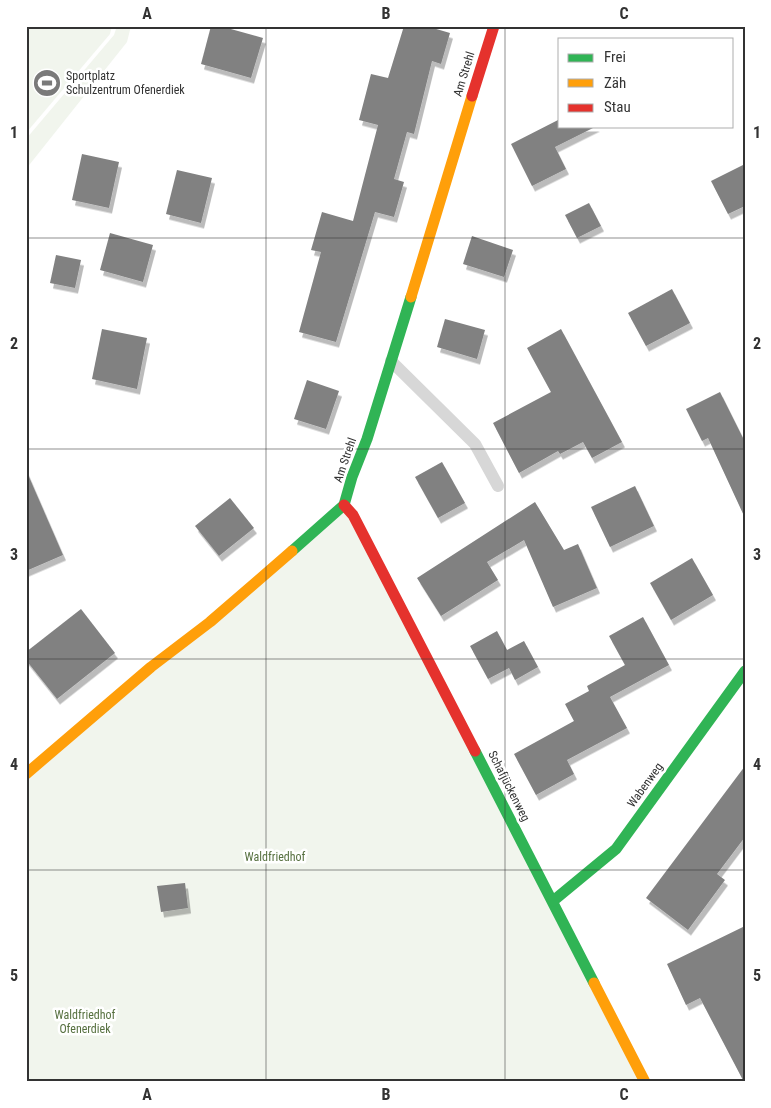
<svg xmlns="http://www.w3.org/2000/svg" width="771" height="1108" viewBox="0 0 771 1108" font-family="'Roboto Condensed',sans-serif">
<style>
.green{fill:#f1f5ed}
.building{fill:#818181;filter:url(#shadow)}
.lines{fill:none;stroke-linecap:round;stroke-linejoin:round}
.lane{stroke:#d7d7d7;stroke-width:12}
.fast{stroke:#30b455;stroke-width:11}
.slow{stroke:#ff9f0a;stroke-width:11}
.jam{stroke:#e5322d;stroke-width:11}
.grid{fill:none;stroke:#333;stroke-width:1;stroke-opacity:0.55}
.labels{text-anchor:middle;stroke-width:5;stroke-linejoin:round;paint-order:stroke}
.street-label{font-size:12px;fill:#333;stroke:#fff}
.poi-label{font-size:12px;fill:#333;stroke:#fff;text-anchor:start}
.park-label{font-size:12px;fill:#56703f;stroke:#fff}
.neatline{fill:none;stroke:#333;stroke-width:2}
.grid-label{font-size:16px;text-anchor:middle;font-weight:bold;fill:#333}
</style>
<defs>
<filter id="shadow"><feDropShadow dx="3" dy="5.5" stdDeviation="0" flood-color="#0004"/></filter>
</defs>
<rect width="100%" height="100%" fill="#fff"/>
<g class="green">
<path d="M 26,26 L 112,26 L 110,34 L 26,133 Z"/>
<path d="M 117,26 L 131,26 L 127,42 L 26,169 L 26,139 L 114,35 Z"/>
<path d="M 344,505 L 645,1082 L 26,1082 L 26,774 Z"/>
</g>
<g class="building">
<path d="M 211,26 L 220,26 L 263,38 L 251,78 L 201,64 Z"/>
<path d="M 404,26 L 426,26 L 450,33 L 441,64 L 432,61 L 414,134 L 407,132 L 394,179 L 404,182 L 394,217 L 375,212 L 336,342 L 299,332 L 321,252 L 311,250 L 322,212 L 353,221 L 378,125 L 359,120 L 371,74 L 388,78 Z"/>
<path d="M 560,119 L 560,126 L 597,126 L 555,147 L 566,169 L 532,186 L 511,144 Z"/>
<path d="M 82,154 L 119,162 L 109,208 L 72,200 Z"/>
<path d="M 745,164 L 745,206 L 728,214 L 711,181 Z"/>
<path d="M 177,170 L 212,178 L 201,223 L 166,214 Z"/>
<path d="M 589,203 L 601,226 L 577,238 L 565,215 Z"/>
<path d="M 110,233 L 153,245 L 143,282 L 100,270 Z"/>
<path d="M 472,236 L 513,250 L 504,277 L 463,264 Z"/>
<path d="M 56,255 L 81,260 L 75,288 L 50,283 Z"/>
<path d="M 672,289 L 690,323 L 646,346 L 628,313 Z"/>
<path d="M 445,319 L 485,330 L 477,359 L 437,347 Z"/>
<path d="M 102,329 L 147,338 L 137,389 L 92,379 Z"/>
<path d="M 561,329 L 622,442 L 592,458 L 583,442 L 560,454 L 558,451 L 519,473 L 493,423 L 551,392 L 527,348 Z"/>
<path d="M 307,380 L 339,391 L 326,429 L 294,419 Z"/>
<path d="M 720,392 L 745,442 L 745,518 L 708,438 L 702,441 L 686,409 Z"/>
<path d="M 442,462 L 465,503 L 438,518 L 415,477 Z"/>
<path d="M 26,470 L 63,555 L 26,571 Z"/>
<path d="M 635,486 L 654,526 L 610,547 L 591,507 Z"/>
<path d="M 230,498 L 254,528 L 219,556 L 195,526 Z"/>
<path d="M 535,502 L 564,550 L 578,544 L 597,588 L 553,607 L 524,540 L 487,562 L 498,580 L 441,616 L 417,578 Z"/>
<path d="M 692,558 L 713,595 L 671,620 L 650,583 Z"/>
<path d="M 81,609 L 115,653 L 57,699 L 26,660 L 26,652 Z"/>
<path d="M 643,617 L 669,665 L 610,697 L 627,728 L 567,760 L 574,774 L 536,795 L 514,754 L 574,721 L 565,704 L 589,691 L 587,686 L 625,665 L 609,636 Z"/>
<path d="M 497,631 L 507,650 L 524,641 L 538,667 L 515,680 L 509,668 L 488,679 L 470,646 Z"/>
<path d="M 745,766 L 745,837 L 717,874 L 725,880 L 688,930 L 646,898 Z"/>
<path d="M 185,883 L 188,908 L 161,912 L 157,886 Z"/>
<path d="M 745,926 L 745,1082 L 744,1082 L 700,998 L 686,1005 L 667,964 Z"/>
</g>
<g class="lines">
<path class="lane" d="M 391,361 L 475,444 L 498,486"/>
<g class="fast">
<path d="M 292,551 L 344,505 L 352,477 L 367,439 L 411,297"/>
<path d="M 475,751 L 594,983"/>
<path d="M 553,901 L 616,849 L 745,671"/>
</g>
<g class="slow">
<path d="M 411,297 L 472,96"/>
<path d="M 26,774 L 151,667 L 210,622 L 292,551"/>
<path d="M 594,983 L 645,1082"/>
</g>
<g class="jam">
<path d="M 472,96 L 494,26"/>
<path d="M 344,505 L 353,515 L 475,751"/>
</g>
</g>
<path class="grid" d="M 266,26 L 266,1082M 505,26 L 505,1082M 26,238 L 745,238M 26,449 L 745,449M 26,659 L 745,659M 26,870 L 745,870"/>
<defs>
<symbol id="stadium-disc" viewBox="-11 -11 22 22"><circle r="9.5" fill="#7a7a7a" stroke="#fff"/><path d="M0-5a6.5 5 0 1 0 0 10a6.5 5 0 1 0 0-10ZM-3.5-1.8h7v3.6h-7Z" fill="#fff"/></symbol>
</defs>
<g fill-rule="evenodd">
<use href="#stadium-disc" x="31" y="67" width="32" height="32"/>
</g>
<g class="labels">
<g class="street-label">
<text transform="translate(464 74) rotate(-73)" y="4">Am Strehl</text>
<text transform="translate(345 460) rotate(-71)" y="4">Am Strehl</text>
<text transform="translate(645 785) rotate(-54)" y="4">Wabenweg</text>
<text transform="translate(509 786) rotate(63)" y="4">Schafjückenweg</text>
</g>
<g class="poi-label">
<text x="66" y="80">Sportplatz<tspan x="66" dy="14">Schulzentrum Ofenerdiek</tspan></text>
</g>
<g class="park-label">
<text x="275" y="861">Waldfriedhof</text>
<text x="85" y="1019">Waldfriedhof<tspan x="85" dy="14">Ofenerdiek</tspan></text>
</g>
</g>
<rect width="771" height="1108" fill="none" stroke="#ffffff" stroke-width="55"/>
<rect x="558" y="38" width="175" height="90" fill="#ffffff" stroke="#adadad"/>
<rect x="568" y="54" width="25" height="8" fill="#30b455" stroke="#adadad"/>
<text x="604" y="62" font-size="15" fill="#333333">Frei</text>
<rect x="568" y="79" width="25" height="8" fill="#ff9f0a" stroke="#adadad"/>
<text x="604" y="88" font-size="15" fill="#333333">Zäh</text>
<rect x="568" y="104" width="25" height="8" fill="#e5322d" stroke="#adadad"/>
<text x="604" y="112" font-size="15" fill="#333333">Stau</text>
<rect x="28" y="28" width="716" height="1052" class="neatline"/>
<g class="grid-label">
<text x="147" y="19">A</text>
<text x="386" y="19">B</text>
<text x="624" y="19">C</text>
<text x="14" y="138">1</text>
<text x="757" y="138">1</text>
<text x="14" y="349">2</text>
<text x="757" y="349">2</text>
<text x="14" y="560">3</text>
<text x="757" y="560">3</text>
<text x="14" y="770">4</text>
<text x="757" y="770">4</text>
<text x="14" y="981">5</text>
<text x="757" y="981">5</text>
<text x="147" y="1100">A</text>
<text x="386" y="1100">B</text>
<text x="624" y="1100">C</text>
</g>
</svg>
